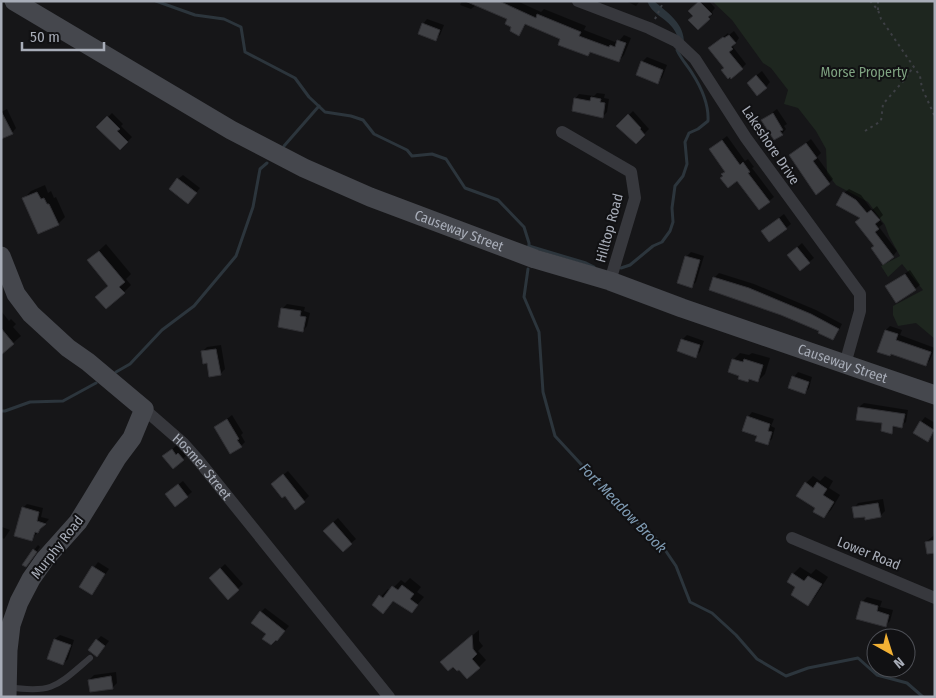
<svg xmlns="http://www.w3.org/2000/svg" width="936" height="698" viewBox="0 0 936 698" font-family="'Fira Sans Condensed',sans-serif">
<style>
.green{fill:#1e261f}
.water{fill:#2c353c}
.shadow{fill:#0007}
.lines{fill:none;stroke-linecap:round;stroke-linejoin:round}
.stream{stroke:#2c353c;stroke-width:3}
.building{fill:#404145;stroke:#303034}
.path{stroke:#3d3f44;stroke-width:2;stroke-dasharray:2.5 4;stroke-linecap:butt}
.lane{stroke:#37383d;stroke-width:6}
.street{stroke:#37383d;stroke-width:12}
.secondary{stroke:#45474d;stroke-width:19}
.labels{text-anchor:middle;stroke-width:4;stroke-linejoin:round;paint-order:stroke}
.park-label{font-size:14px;fill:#7fa381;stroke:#111113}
.street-label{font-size:14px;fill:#a8adb8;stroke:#111113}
.water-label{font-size:15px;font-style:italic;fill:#7f9bb3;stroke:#111113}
</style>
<rect width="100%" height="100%" fill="#161618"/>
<path class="green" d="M 712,1 L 935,1 L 935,339 L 916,323 L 898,326 L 893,315 L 893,306 L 923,290 L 902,264 L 888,277 L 881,266 L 900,256 L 889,236 L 885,225 L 868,202 L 836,185 L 827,173 L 826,149 L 816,131 L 798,108 L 784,104 L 788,90 L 771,68 L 763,63 L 732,20 Z"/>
<path class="water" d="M 654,1 C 668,13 685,24 684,44 C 677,38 677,33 672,27 C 664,17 652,14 647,1 Z"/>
<g class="shadow">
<path d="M 462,1 L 517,1 L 541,12 L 544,9 L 586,26 L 584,30 L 615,42 L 617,40 L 619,41 L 624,35 L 631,38 L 624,55 L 619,61 L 591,51 L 588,54 L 562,38 L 527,23 L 519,34 L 509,18 L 476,5 L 471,9 L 460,5 Z"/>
<path d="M 626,1 L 640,1 L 636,6 Z"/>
<path d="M 700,1 L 709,1 L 715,8 L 712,12 L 713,14 L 698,28 L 694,15 L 690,11 Z"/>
<path d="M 427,19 L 444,25 L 440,35 L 435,39 L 423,24 Z"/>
<path d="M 734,31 L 739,38 L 733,47 L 746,64 L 742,68 L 725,68 L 715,44 L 728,33 L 729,35 Z"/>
<path d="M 647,57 L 667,65 L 662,78 L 657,82 L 642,62 Z"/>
<path d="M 762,71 L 770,82 L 766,87 L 753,78 Z"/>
<path d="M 597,93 L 605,94 L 604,98 L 609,99 L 607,112 L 602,117 L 575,99 L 579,94 L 594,96 Z"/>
<path d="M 7,109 L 16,128 L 12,133 L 1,112 Z"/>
<path d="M 777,109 L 787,124 L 784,126 L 786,129 L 782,134 L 762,120 Z"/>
<path d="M 633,111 L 649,129 L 636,142 L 618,126 Z"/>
<path d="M 112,113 L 123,124 L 121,126 L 132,137 L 120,149 L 98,127 Z"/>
<path d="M 727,136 L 745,161 L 748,159 L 754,167 L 752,168 L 774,197 L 769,201 L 738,179 L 724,176 L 723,174 L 726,171 L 715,145 Z"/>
<path d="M 811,139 L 821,153 L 817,157 L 833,179 L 829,183 L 795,151 Z"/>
<path d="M 183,175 L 200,188 L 192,198 L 178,179 Z"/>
<path d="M 45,185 L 48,193 L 51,191 L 54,198 L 56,197 L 65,217 L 58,224 L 24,198 L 31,191 Z"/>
<path d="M 849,189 L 861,195 L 872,210 L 877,206 L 883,215 L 879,219 L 883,224 L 879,227 L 897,251 L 893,256 L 875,246 L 861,218 L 844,193 Z"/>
<path d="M 784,214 L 791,224 L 786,228 L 762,231 Z"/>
<path d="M 802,243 L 814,258 L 809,262 L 793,251 Z"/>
<path d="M 106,244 L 131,274 L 126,279 L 131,285 L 124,292 L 110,285 L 89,260 Z"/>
<path d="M 691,252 L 704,256 L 696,282 L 692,286 L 686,257 Z"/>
<path d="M 910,270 L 920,285 L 915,289 L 887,287 Z"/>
<path d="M 719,273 L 754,284 L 816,310 L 842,324 L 837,334 L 833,339 L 821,330 L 714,278 Z"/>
<path d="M 287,304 L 305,307 L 304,311 L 310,313 L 307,326 L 303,331 L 282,309 Z"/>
<path d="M 2,312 L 9,321 L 11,319 L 16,324 L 13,327 L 21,336 L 4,351 L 1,348 Z"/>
<path d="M 890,326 L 902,330 L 900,335 L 935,348 L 930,360 L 926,365 L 892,353 L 890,355 L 886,330 Z"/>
<path d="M 687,335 L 704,341 L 700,352 L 695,356 L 682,340 Z"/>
<path d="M 221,345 L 225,369 L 220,374 L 208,362 L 202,352 L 207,347 Z"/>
<path d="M 740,353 L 749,355 L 752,353 L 770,358 L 765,374 L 758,381 L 750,378 L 748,381 L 741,375 L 733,360 Z"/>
<path d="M 798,372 L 812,377 L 809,388 L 805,392 L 794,377 Z"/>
<path d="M 864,403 L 908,410 L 906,422 L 901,426 L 896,425 L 891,432 L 884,422 L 859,407 Z"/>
<path d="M 752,412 L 774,419 L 771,426 L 775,428 L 772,439 L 767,443 L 758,435 L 748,417 Z"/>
<path d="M 232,415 L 243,433 L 241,435 L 245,442 L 241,446 L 216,427 Z"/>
<path d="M 925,417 L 935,423 L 935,431 L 927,440 L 921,422 Z"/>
<path d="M 177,445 L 181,451 L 183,449 L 188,454 L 173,467 L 169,452 Z"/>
<path d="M 288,471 L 309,496 L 304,501 L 285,495 L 277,480 Z"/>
<path d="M 813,476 L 820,481 L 825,476 L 833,481 L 829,488 L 840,495 L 831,510 L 824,517 L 817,508 L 806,483 Z"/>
<path d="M 183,481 L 192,492 L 187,496 L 171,490 Z"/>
<path d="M 883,499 L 885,511 L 880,516 L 866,515 L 854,508 L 858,503 Z"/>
<path d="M 27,504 L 43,508 L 41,517 L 49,519 L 31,540 L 23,508 Z"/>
<path d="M 338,518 L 356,539 L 343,550 L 329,526 Z"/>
<path d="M 2,527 L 10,530 L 4,539 L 1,537 Z"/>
<path d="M 935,531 L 935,552 L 926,542 L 933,536 Z"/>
<path d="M 38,545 L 40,547 L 30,561 L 34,550 Z"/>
<path d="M 98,562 L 109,569 L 92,593 L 81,586 Z"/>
<path d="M 225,564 L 243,584 L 228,598 L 210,578 Z"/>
<path d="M 800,567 L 811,574 L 816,569 L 828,577 L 815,597 L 808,604 L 797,587 L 793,574 Z"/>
<path d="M 410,578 L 421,587 L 417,592 L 424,597 L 411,612 L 394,600 L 383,613 L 373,605 L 388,589 L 390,591 L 401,580 L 405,583 Z"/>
<path d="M 867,597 L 882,601 L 880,607 L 893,610 L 890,621 L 885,626 L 862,602 Z"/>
<path d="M 265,608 L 289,626 L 277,640 L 268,634 L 261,612 Z"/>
<path d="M 479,630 L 479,641 L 483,646 L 478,651 L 486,660 L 479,667 L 448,655 Z"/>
<path d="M 60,635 L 74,640 L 68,659 L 63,664 L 48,658 L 55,639 Z"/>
<path d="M 101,636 L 109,641 L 102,650 L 97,640 Z"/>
<path d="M 116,672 L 117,683 L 113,687 L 91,691 L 89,680 L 94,675 Z"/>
</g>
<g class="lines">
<g class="stream">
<path d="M 156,1 L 195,15 L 224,19 L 241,27 L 245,52 L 295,78 L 309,97 L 325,112 L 351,116 L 363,120 L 374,134 L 407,150 L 412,156 L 432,154 L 446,159 L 465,188 L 498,200 L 524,227 L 529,243 L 529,248"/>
<path d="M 284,146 L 319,106"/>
<path d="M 529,246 L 586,263 L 594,267"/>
<path d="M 621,268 L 630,265 L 653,246 L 662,242 L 670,231 L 673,222 L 672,208 L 675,186 L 683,176 L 687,164 L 685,142 L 689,133 L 698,129 L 708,121 C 709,104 701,87 692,73 C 687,65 681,59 677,50"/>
<path d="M 528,269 L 524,297 L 539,332 L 543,392 L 555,436 L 628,515 L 659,541 L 676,566 L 690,602 L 712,613 L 736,635 L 757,659 L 786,676 L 808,668 L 858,658 L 877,675 L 907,683 L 923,697"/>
<path d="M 116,372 L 130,364 L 162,330 L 194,306 L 236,256 L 253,207 L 260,169 L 267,163"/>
<path d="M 1,411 L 5,411 L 30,402 L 63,401 L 96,383"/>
</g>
</g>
<g class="building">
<path d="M 465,1 L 499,1 L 536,18 L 537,14 L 581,32 L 579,36 L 609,47 L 610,45 L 615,47 L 617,40 L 626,43 L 619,62 L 590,52 L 588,56 L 558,45 L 560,39 L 525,24 L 519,36 L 510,31 L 511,27 L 505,24 L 507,19 Z"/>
<path d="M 699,1 L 712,14 L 708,17 L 710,19 L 698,30 L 688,20 L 693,16 L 688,11 Z"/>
<path d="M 422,23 L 440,30 L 436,41 L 418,34 Z"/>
<path d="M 729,35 L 736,43 L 731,47 L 733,49 L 729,52 L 743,69 L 731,79 L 730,77 L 728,79 L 721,70 L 724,68 L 708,48 L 723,37 L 724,38 Z"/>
<path d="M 641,61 L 663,70 L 658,84 L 636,75 Z"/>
<path d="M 756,75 L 767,88 L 757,96 L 747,83 Z"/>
<path d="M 591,97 L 601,99 L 600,102 L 605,103 L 603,118 L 572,111 L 574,98 L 590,101 Z"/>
<path d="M 1,111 L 13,134 L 1,139 Z"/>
<path d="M 773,113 L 783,130 L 780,131 L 783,135 L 774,140 L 761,120 Z"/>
<path d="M 628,114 L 641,128 L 640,129 L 645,135 L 636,144 L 616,126 Z"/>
<path d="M 107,116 L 120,129 L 117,131 L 128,142 L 120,150 L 96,127 Z"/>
<path d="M 722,140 L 740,165 L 743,162 L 750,172 L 748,173 L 770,202 L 759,210 L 737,181 L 728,188 L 720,178 L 723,176 L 721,174 L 725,172 L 709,149 Z"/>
<path d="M 806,143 L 817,158 L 813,161 L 830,184 L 816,195 L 789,155 Z"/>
<path d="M 177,178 L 197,193 L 188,204 L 169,189 Z"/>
<path d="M 37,192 L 41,199 L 44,198 L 47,204 L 49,204 L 59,225 L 38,234 L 22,198 Z"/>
<path d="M 843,192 L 856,200 L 867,213 L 871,210 L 880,220 L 875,224 L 879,229 L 875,232 L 894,257 L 883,265 L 871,248 L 874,246 L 855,222 L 860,218 L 836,205 Z"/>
<path d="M 779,218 L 787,229 L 769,242 L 761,231 Z"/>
<path d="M 797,247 L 810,263 L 800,271 L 787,255 Z"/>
<path d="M 99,251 L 125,282 L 119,287 L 125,293 L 106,309 L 95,297 L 108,286 L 87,260 Z"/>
<path d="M 685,256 L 700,260 L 692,288 L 677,283 Z"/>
<path d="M 905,274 L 916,290 L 896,303 L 885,286 Z"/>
<path d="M 713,277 L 749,288 L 811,314 L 839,329 L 833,340 L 818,333 L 819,331 L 781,315 L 709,290 Z"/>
<path d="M 281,308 L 301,311 L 300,316 L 306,317 L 303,332 L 278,327 Z"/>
<path d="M 1,328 L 14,344 L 1,355 Z"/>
<path d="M 885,330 L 898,334 L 896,340 L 931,352 L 926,366 L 891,354 L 890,356 L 877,352 Z"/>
<path d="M 681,339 L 700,345 L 696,358 L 677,351 Z"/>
<path d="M 216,349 L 221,375 L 209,377 L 207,363 L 203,364 L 201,351 Z"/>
<path d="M 732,359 L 743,362 L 744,359 L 763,365 L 758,382 L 749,379 L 748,382 L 738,379 L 739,376 L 728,372 Z"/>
<path d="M 792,376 L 809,382 L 805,394 L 788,388 Z"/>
<path d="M 858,407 L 905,414 L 902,428 L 893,426 L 892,434 L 881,431 L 882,423 L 856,420 Z"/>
<path d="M 747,416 L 770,424 L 768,431 L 772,432 L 768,445 L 755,441 L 757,436 L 742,431 Z"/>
<path d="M 227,419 L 239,439 L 237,440 L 242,447 L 230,454 L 214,427 Z"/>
<path d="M 920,421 L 934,430 L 928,442 L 913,433 Z"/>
<path d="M 172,449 L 176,455 L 178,453 L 184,460 L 173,469 L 162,456 Z"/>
<path d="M 283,474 L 305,502 L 295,510 L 285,496 L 282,498 L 271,484 Z"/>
<path d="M 805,482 L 813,488 L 817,482 L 827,489 L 823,495 L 834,502 L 824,518 L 813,512 L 815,508 L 796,496 Z"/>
<path d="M 178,484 L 188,497 L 175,507 L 165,494 Z"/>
<path d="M 878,503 L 881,517 L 865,520 L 865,517 L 854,518 L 852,507 Z"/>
<path d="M 22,507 L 39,512 L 37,521 L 46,524 L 40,529 L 38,533 L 35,532 L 32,541 L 14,536 Z"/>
<path d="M 333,522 L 352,544 L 343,552 L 323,531 Z"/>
<path d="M 935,540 L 935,553 L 927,554 L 925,542 Z"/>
<path d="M 33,549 L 37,552 L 26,567 L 22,565 Z"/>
<path d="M 92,566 L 105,574 L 92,595 L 79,587 Z"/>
<path d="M 220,568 L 239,590 L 228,600 L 209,578 Z"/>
<path d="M 792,573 L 804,581 L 808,576 L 822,584 L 808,606 L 791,595 L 795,587 L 787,582 Z"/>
<path d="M 402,585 L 414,594 L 410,599 L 418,605 L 412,613 L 393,601 L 383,614 L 372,605 L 379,595 L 383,598 L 392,586 L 398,590 Z"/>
<path d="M 861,601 L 878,606 L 877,611 L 889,615 L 886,627 L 856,619 Z"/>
<path d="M 260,611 L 285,631 L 277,641 L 276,640 L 271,645 L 262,639 L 266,634 L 251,623 Z"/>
<path d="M 472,635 L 473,649 L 477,654 L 472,659 L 480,668 L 467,679 L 459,670 L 457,671 L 453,667 L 448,671 L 440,662 Z"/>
<path d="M 54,639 L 71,645 L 63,665 L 47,659 Z"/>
<path d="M 96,639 L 105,646 L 97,657 L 88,650 Z"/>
<path d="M 111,676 L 113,689 L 90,692 L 88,680 Z"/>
</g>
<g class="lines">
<g class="path">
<path d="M 870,1 L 878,10 L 881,19 L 920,76 L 922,88 L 935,117"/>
<path d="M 878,1 L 878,10"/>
<path d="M 655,19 L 664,1"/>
<path d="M 865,131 L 881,121 L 883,104 L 906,78 L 913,67"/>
</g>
<path class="lane" d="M 8,687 C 53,694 57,686 90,658"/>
<g class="street">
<path d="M 578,1 L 649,28 L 676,41 L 695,59 L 746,138 L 860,294 L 860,311 L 845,364"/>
<path d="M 562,132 L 631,172 L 635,198 L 610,281"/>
<path id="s1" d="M 144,409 L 183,443 L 199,461 L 389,697"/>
<path d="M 792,538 L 935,598"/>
</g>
<g class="secondary">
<path id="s2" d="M 14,1 L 231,130 L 304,168 L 370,197 L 535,259 L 610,281 L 682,308 L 935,395"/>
<path d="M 1,256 L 16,294 L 31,314 L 68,348 L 88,362 L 144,409 L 132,438 L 117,458 L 91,501 L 78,522 L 45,559 L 31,579 L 19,602 L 11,625 L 8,650 L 7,697"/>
</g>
</g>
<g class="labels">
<g class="park-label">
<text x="864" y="77">Morse Property</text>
</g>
<g class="street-label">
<text transform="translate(771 145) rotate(56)" y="5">Lakeshore Drive</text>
<text transform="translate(609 228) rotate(-75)" y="5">Hilltop Road</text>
<text dy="5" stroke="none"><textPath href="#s2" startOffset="502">Causeway Street</textPath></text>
<text dy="5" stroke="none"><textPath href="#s2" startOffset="908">Causeway Street</textPath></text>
<text dy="5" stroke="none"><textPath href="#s1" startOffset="82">Hosmer Street</textPath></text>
<text transform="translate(57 547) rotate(-52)" y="5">Murphy Road</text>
<text transform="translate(869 553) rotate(22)" y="5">Lower Road</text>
</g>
<g class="water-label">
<text transform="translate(623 508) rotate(46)" y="5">Fort Meadow Brook</text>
</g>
</g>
<rect width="936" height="698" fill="none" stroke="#a8adb8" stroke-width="5"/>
<g transform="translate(891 653) rotate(141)"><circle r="24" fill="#111113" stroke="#4d4f55"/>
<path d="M0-4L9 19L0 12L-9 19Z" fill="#f2b134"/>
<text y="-8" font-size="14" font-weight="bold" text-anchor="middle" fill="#a8adb8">N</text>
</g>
<path d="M22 42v8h82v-8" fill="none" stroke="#a8adb8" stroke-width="2.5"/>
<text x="30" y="42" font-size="15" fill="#a8adb8" stroke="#111113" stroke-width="4" paint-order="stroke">50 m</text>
</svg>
